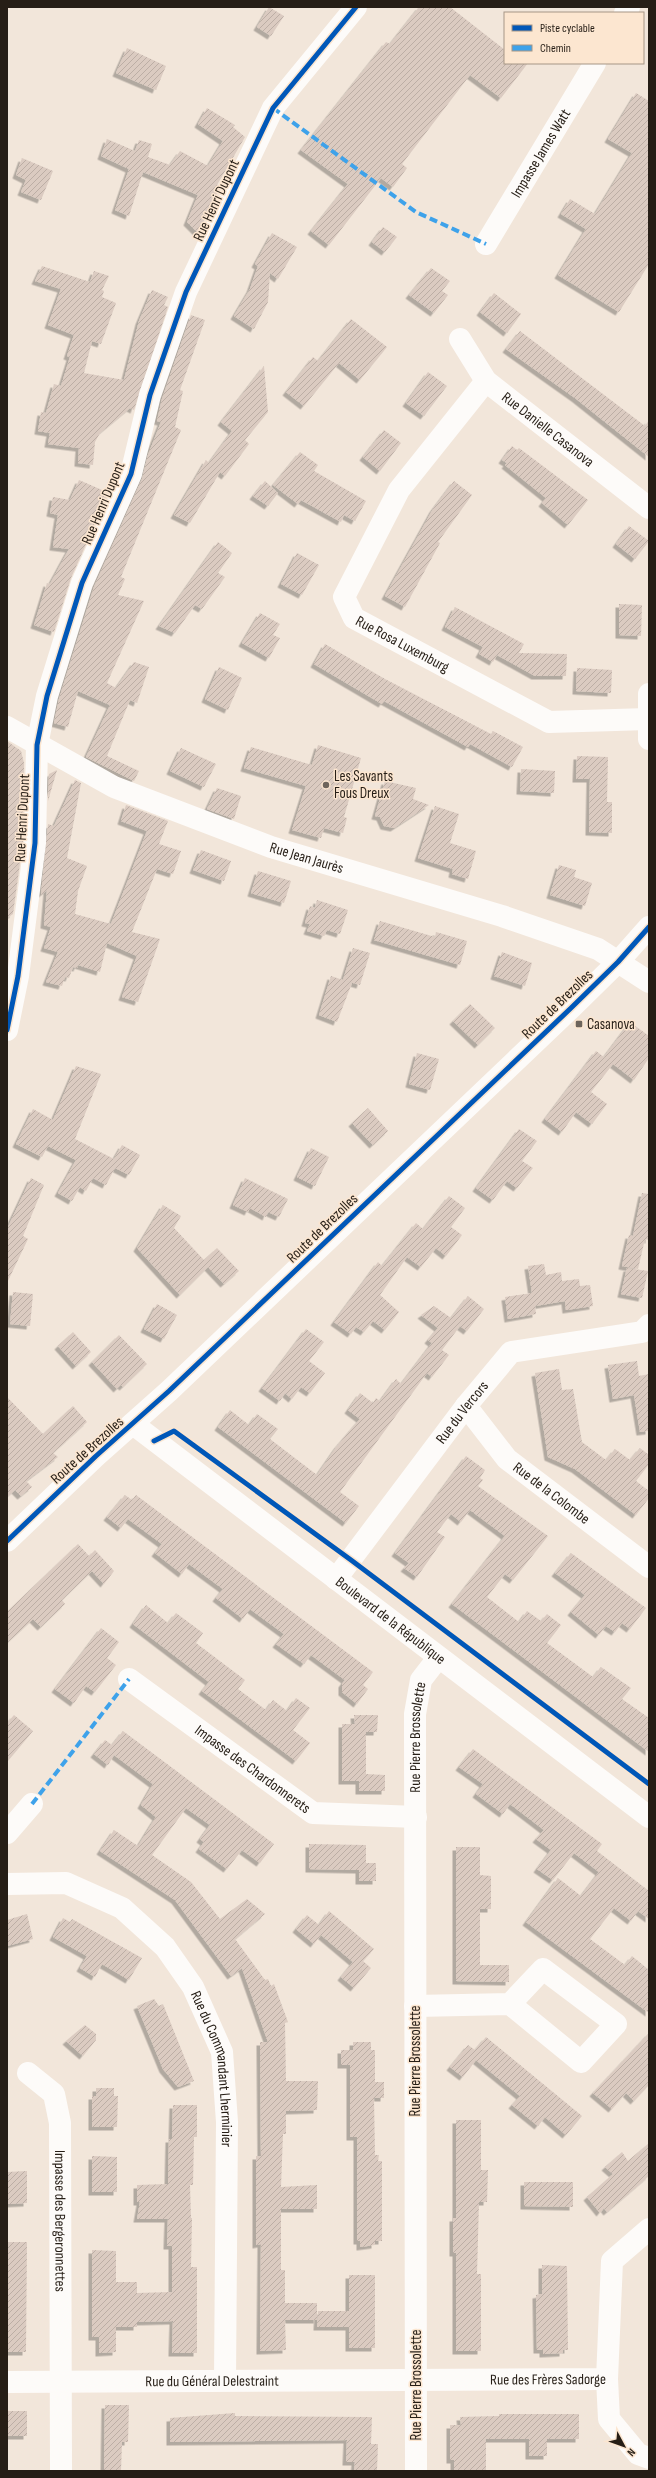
<svg xmlns="http://www.w3.org/2000/svg" width="656" height="2478" viewBox="0 0 656 2478" font-family="'Sofia Sans Condensed',sans-serif">
<style>
.building{fill:url(#building-hatch);filter:url(#shadow)}
.lines{fill:none;stroke-linecap:round;stroke-linejoin:round}
.minor{stroke:#fdfbf9;stroke-width:22}
.major{stroke:#fdfbf9;stroke-width:22}
.quiet{stroke:#3ea2ea;stroke-width:4;stroke-dasharray:8 4;stroke-linecap:butt}
.cycleway-casing{stroke:#fce6d0;stroke-width:8}
.cycleway{stroke:#0057b8;stroke-width:5}
.poi-dot{fill:#6d645b;stroke:#fce6d0;stroke-width:1.5}
.labels{text-anchor:middle;stroke-width:3;stroke-linejoin:round;paint-order:stroke}
.street-label{font-size:15px;fill:#261e16;stroke:#fce6d0}
.poi-label{font-size:15px;fill:#261e16;stroke:#fce6d0;text-anchor:start}
</style>
<defs>
<pattern id="building-hatch" width="6" height="6" patternUnits="userSpaceOnUse"><rect width="6" height="6" fill="#dbcbc1"/><path d="M-1 1l2-2M0 6l6-6M5 7l2-2" fill="none" stroke="#bcaea5"/></pattern>
<filter id="shadow"><feDropShadow dx="-3.5" dy="3.5" stdDeviation="0" flood-color="#0004"/></filter>
</defs>
<rect width="100%" height="100%" fill="#f2e6da"/>
<g class="building">
<path d="M 269,7 L 284,16 L 271,36 L 257,27 Z"/>
<path d="M 419,7 L 450,7 L 505,50 L 505,63 L 528,63 L 501,98 L 470,75 L 402,164 L 407,168 L 393,187 L 381,178 L 329,245 L 311,231 L 348,184 L 301,150 L 386,42 L 390,44 Z"/>
<path d="M 127,48 L 166,66 L 156,90 L 116,73 Z"/>
<path d="M 636,93 L 649,101 L 649,264 L 619,312 L 558,275 L 586,229 L 561,214 L 570,199 L 595,214 L 632,153 L 608,139 Z"/>
<path d="M 207,108 L 235,125 L 233,127 L 245,137 L 217,185 L 221,186 L 198,233 L 187,222 L 198,195 L 143,172 L 129,216 L 115,210 L 129,169 L 101,156 L 107,139 L 135,151 L 139,140 L 152,144 L 148,157 L 170,165 L 180,151 L 208,166 L 223,141 L 198,124 Z"/>
<path d="M 22,158 L 53,171 L 41,200 L 21,192 L 26,180 L 16,175 Z"/>
<path d="M 383,227 L 397,237 L 385,252 L 372,242 Z"/>
<path d="M 272,233 L 297,247 L 278,279 L 270,273 L 268,302 L 254,329 L 234,316 L 250,289 L 258,266 L 255,264 Z"/>
<path d="M 42,266 L 90,282 L 94,271 L 109,276 L 102,290 L 104,291 L 102,297 L 116,303 L 101,344 L 92,341 L 84,373 L 124,380 L 139,321 L 152,290 L 168,297 L 164,305 L 168,307 L 134,410 L 130,408 L 100,433 L 95,442 L 93,465 L 78,463 L 79,448 L 48,444 L 50,433 L 38,431 L 41,412 L 46,413 L 54,384 L 61,386 L 70,357 L 67,356 L 74,335 L 48,325 L 61,289 L 35,281 Z"/>
<path d="M 431,268 L 450,281 L 442,291 L 448,295 L 434,313 L 409,295 Z"/>
<path d="M 494,293 L 521,314 L 507,333 L 480,312 Z"/>
<path d="M 191,315 L 205,320 L 180,390 L 183,391 L 175,427 L 181,430 L 121,577 L 125,579 L 118,595 L 144,601 L 107,683 L 116,688 L 134,662 L 149,667 L 137,703 L 130,700 L 107,756 L 139,771 L 134,781 L 86,757 L 110,705 L 78,691 L 68,727 L 54,723 L 59,699 L 94,587 L 142,479 L 148,455 L 161,422 L 157,421 L 162,399 Z"/>
<path d="M 351,319 L 387,347 L 360,380 L 339,363 L 304,406 L 286,392 L 313,357 L 318,361 Z"/>
<path d="M 520,331 L 645,426 L 649,420 L 649,457 L 575,398 L 506,349 Z"/>
<path d="M 264,366 L 268,412 L 245,440 L 249,444 L 225,476 L 220,472 L 190,523 L 174,515 L 206,460 L 209,463 L 232,431 L 221,422 Z"/>
<path d="M 428,372 L 447,386 L 424,416 L 406,403 Z"/>
<path d="M 384,430 L 401,443 L 380,471 L 363,457 Z"/>
<path d="M 512,446 L 517,450 L 519,448 L 588,500 L 568,525 L 542,503 L 546,498 L 505,465 L 507,463 L 502,460 Z"/>
<path d="M 300,452 L 318,465 L 314,471 L 366,501 L 355,521 L 344,515 L 341,522 L 301,500 L 298,504 L 273,485 Z"/>
<path d="M 79,480 L 109,493 L 71,578 L 54,632 L 34,625 L 47,583 L 50,584 L 69,549 L 53,547 L 58,515 L 50,513 L 53,497 L 70,500 Z"/>
<path d="M 265,481 L 278,493 L 268,506 L 253,496 Z"/>
<path d="M 454,481 L 472,495 L 438,542 L 440,543 L 405,607 L 385,596 L 433,509 Z"/>
<path d="M 629,526 L 649,541 L 635,559 L 616,544 Z"/>
<path d="M 218,542 L 232,553 L 218,573 L 225,577 L 202,609 L 195,605 L 175,633 L 159,626 Z"/>
<path d="M 297,553 L 319,565 L 302,595 L 281,584 Z"/>
<path d="M 619,604 L 642,605 L 641,636 L 619,635 Z"/>
<path d="M 455,607 L 524,644 L 519,653 L 567,654 L 566,676 L 535,676 L 497,655 L 493,662 L 479,654 L 483,647 L 445,627 Z"/>
<path d="M 260,613 L 280,624 L 273,635 L 280,638 L 269,658 L 242,643 Z"/>
<path d="M 325,644 L 385,679 L 491,734 L 493,731 L 523,747 L 512,767 L 470,744 L 468,747 L 384,701 L 382,704 L 314,664 Z"/>
<path d="M 219,667 L 242,678 L 228,710 L 205,699 Z"/>
<path d="M 577,668 L 612,670 L 611,693 L 576,691 Z"/>
<path d="M 7,741 L 21,751 L 24,763 L 23,842 L 13,914 L 7,918 Z"/>
<path d="M 318,745 L 361,758 L 344,817 L 347,818 L 343,833 L 324,828 L 321,838 L 292,830 L 306,786 L 244,768 L 251,747 L 312,765 Z"/>
<path d="M 181,748 L 216,764 L 204,787 L 170,771 Z"/>
<path d="M 577,756 L 608,757 L 607,802 L 612,802 L 612,833 L 589,832 L 590,779 L 576,779 Z"/>
<path d="M 521,769 L 555,771 L 554,793 L 520,791 Z"/>
<path d="M 57,770 L 48,801 L 49,774 Z"/>
<path d="M 75,780 L 81,783 L 67,858 L 87,866 L 78,891 L 75,914 L 111,924 L 147,831 L 121,821 L 126,805 L 168,821 L 159,844 L 181,851 L 173,874 L 157,869 L 132,932 L 160,939 L 138,1002 L 122,997 L 137,956 L 107,943 L 100,972 L 78,965 L 77,968 L 73,967 L 69,978 L 65,977 L 62,986 L 46,982 L 58,952 L 44,948 L 51,927 L 44,925 L 47,890 L 41,895 L 48,824 L 54,826 Z"/>
<path d="M 385,781 L 416,788 L 413,799 L 429,805 L 394,828 L 384,826 L 380,817 L 375,816 Z"/>
<path d="M 217,788 L 241,796 L 234,819 L 207,809 Z"/>
<path d="M 435,806 L 459,814 L 450,843 L 476,851 L 468,879 L 452,874 L 453,869 L 418,858 Z"/>
<path d="M 201,850 L 231,861 L 224,881 L 193,870 Z"/>
<path d="M 559,865 L 576,870 L 574,877 L 592,883 L 585,906 L 550,895 Z"/>
<path d="M 258,871 L 291,881 L 284,903 L 251,893 Z"/>
<path d="M 317,900 L 348,910 L 340,934 L 327,930 L 324,936 L 307,931 L 310,924 L 305,923 L 310,906 L 315,908 Z"/>
<path d="M 380,921 L 435,937 L 436,932 L 467,941 L 460,965 L 374,940 Z"/>
<path d="M 353,948 L 370,953 L 360,985 L 343,980 Z"/>
<path d="M 502,952 L 532,963 L 525,986 L 494,976 Z"/>
<path d="M 331,976 L 352,983 L 337,1022 L 319,1015 Z"/>
<path d="M 470,1004 L 495,1028 L 478,1045 L 453,1021 Z"/>
<path d="M 630,1022 L 649,1036 L 649,1058 L 634,1080 L 604,1057 Z"/>
<path d="M 596,1051 L 613,1064 L 591,1092 L 607,1104 L 592,1124 L 576,1112 L 562,1132 L 545,1119 Z"/>
<path d="M 417,1053 L 439,1059 L 430,1090 L 409,1084 Z"/>
<path d="M 76,1066 L 101,1074 L 75,1139 L 114,1159 L 122,1145 L 140,1155 L 129,1175 L 115,1168 L 106,1185 L 93,1178 L 86,1191 L 80,1187 L 72,1201 L 58,1193 L 76,1160 L 48,1146 L 42,1157 L 16,1144 L 33,1109 L 53,1120 Z"/>
<path d="M 368,1108 L 388,1131 L 373,1145 L 352,1123 Z"/>
<path d="M 519,1129 L 537,1141 L 522,1161 L 533,1168 L 517,1188 L 507,1181 L 493,1200 L 476,1188 Z"/>
<path d="M 311,1148 L 329,1157 L 315,1186 L 297,1177 Z"/>
<path d="M 31,1178 L 44,1185 L 23,1236 L 28,1239 L 7,1283 L 7,1229 Z"/>
<path d="M 245,1178 L 288,1199 L 279,1217 L 268,1212 L 266,1217 L 250,1208 L 248,1212 L 233,1205 Z"/>
<path d="M 642,1193 L 649,1194 L 649,1240 L 645,1239 L 638,1269 L 622,1266 L 629,1235 L 633,1236 Z"/>
<path d="M 449,1196 L 465,1208 L 451,1227 L 462,1235 L 446,1256 L 436,1248 L 421,1267 L 407,1257 L 380,1295 L 399,1312 L 385,1330 L 373,1321 L 364,1332 L 356,1327 L 351,1334 L 334,1322 L 378,1262 L 382,1266 L 416,1223 L 423,1229 Z"/>
<path d="M 163,1205 L 181,1216 L 174,1228 L 204,1260 L 217,1248 L 239,1271 L 224,1284 L 208,1267 L 180,1295 L 137,1248 Z"/>
<path d="M 544,1264 L 546,1275 L 561,1272 L 562,1281 L 579,1279 L 580,1286 L 590,1285 L 593,1306 L 566,1310 L 565,1301 L 535,1306 L 536,1314 L 508,1319 L 505,1297 L 532,1293 L 528,1266 Z"/>
<path d="M 627,1268 L 648,1271 L 642,1298 L 621,1294 Z"/>
<path d="M 13,1292 L 33,1294 L 30,1326 L 10,1324 Z"/>
<path d="M 468,1296 L 484,1309 L 467,1331 L 460,1326 L 442,1350 L 449,1355 L 432,1377 L 427,1373 L 340,1492 L 359,1506 L 346,1523 L 218,1427 L 230,1410 L 249,1425 L 257,1414 L 278,1429 L 270,1439 L 317,1475 L 337,1446 L 360,1419 L 348,1410 L 360,1393 L 373,1403 L 376,1398 L 380,1401 L 396,1379 L 401,1384 L 432,1343 L 428,1340 L 438,1328 L 421,1315 L 434,1306 L 451,1318 Z"/>
<path d="M 157,1304 L 177,1315 L 164,1339 L 144,1329 Z"/>
<path d="M 306,1329 L 324,1342 L 309,1361 L 325,1373 L 310,1393 L 301,1387 L 292,1399 L 285,1393 L 280,1401 L 262,1388 Z"/>
<path d="M 73,1332 L 91,1352 L 76,1366 L 58,1346 Z"/>
<path d="M 119,1335 L 147,1364 L 123,1387 L 121,1385 L 117,1389 L 92,1362 Z"/>
<path d="M 637,1361 L 639,1376 L 649,1374 L 649,1431 L 640,1432 L 634,1395 L 613,1399 L 608,1365 Z"/>
<path d="M 559,1369 L 562,1390 L 573,1389 L 582,1442 L 606,1460 L 615,1449 L 630,1460 L 640,1448 L 649,1455 L 649,1464 L 636,1481 L 649,1491 L 649,1498 L 636,1515 L 575,1469 L 548,1457 L 535,1373 Z"/>
<path d="M 7,1397 L 43,1434 L 73,1406 L 87,1422 L 53,1453 L 58,1457 L 26,1481 L 32,1487 L 21,1496 L 15,1490 L 7,1497 Z"/>
<path d="M 466,1456 L 485,1470 L 480,1478 L 483,1480 L 478,1486 L 548,1536 L 513,1580 L 505,1574 L 487,1597 L 519,1622 L 527,1611 L 541,1621 L 547,1614 L 561,1625 L 547,1643 L 593,1677 L 601,1667 L 631,1688 L 622,1699 L 649,1718 L 649,1752 L 452,1604 L 505,1536 L 470,1510 L 461,1522 L 451,1514 L 437,1532 L 445,1537 L 417,1577 L 404,1568 L 409,1563 L 395,1553 Z"/>
<path d="M 125,1495 L 132,1500 L 136,1495 L 373,1672 L 363,1685 L 368,1689 L 357,1704 L 342,1692 L 342,1684 L 345,1680 L 311,1655 L 304,1664 L 276,1644 L 284,1634 L 250,1609 L 243,1619 L 229,1608 L 216,1598 L 223,1589 L 189,1564 L 182,1574 L 155,1553 L 162,1544 L 128,1519 L 121,1528 L 107,1517 Z"/>
<path d="M 78,1544 L 89,1556 L 95,1550 L 114,1571 L 104,1584 L 92,1571 L 62,1600 L 65,1604 L 41,1627 L 33,1619 L 7,1643 L 7,1612 Z"/>
<path d="M 571,1553 L 646,1608 L 630,1629 L 622,1623 L 615,1632 L 606,1626 L 599,1635 L 571,1612 L 585,1595 L 555,1573 Z"/>
<path d="M 146,1605 L 168,1623 L 176,1613 L 203,1633 L 196,1643 L 245,1680 L 238,1689 L 266,1710 L 273,1700 L 287,1711 L 296,1698 L 310,1708 L 293,1730 L 310,1743 L 296,1761 L 202,1691 L 209,1682 L 133,1624 Z"/>
<path d="M 101,1628 L 119,1642 L 107,1658 L 116,1665 L 95,1692 L 86,1686 L 74,1703 L 55,1689 Z"/>
<path d="M 14,1715 L 33,1731 L 7,1762 L 7,1723 Z"/>
<path d="M 354,1715 L 378,1715 L 377,1732 L 366,1732 L 366,1774 L 385,1775 L 385,1791 L 359,1791 L 359,1781 L 342,1781 L 342,1724 L 355,1724 Z"/>
<path d="M 123,1731 L 274,1844 L 260,1863 L 242,1850 L 227,1869 L 199,1849 L 204,1842 L 200,1839 L 210,1825 L 186,1808 L 152,1855 L 191,1882 L 220,1919 L 247,1899 L 265,1914 L 235,1939 L 265,1980 L 268,1979 L 271,1986 L 274,1984 L 288,2022 L 285,2023 L 286,2081 L 318,2081 L 317,2110 L 286,2111 L 286,2134 L 283,2134 L 281,2187 L 317,2185 L 317,2209 L 281,2209 L 281,2270 L 285,2270 L 285,2303 L 317,2303 L 317,2320 L 285,2320 L 286,2350 L 260,2351 L 261,2244 L 256,2245 L 256,2156 L 261,2156 L 260,2042 L 268,2042 L 242,1968 L 231,1976 L 175,1900 L 100,1851 L 114,1830 L 138,1846 L 156,1817 L 141,1805 L 153,1784 L 114,1755 L 108,1765 L 94,1754 L 105,1740 L 112,1745 Z"/>
<path d="M 473,1749 L 602,1844 L 597,1851 L 649,1891 L 649,1919 L 638,1911 L 631,1921 L 614,1908 L 590,1939 L 625,1965 L 632,1956 L 649,1970 L 649,2013 L 526,1922 L 558,1878 L 581,1896 L 599,1872 L 574,1853 L 553,1880 L 537,1869 L 551,1850 L 536,1839 L 544,1830 L 510,1804 L 503,1814 L 476,1794 L 483,1784 L 459,1767 Z"/>
<path d="M 309,1844 L 366,1845 L 366,1863 L 376,1863 L 376,1881 L 359,1881 L 359,1870 L 309,1869 Z"/>
<path d="M 456,1847 L 480,1847 L 480,1875 L 491,1876 L 491,1909 L 480,1909 L 480,1965 L 509,1965 L 509,1982 L 456,1981 Z"/>
<path d="M 329,1911 L 374,1949 L 363,1961 L 371,1968 L 354,1988 L 341,1977 L 353,1962 L 321,1935 L 314,1944 L 296,1929 L 307,1915 L 319,1925 Z"/>
<path d="M 27,1914 L 33,1939 L 7,1946 L 7,1920 Z"/>
<path d="M 63,1918 L 70,1922 L 72,1919 L 142,1958 L 129,1980 L 102,1964 L 95,1977 L 80,1968 L 87,1956 L 53,1937 Z"/>
<path d="M 154,1999 L 159,2006 L 163,2004 L 194,2081 L 178,2087 L 163,2069 L 137,2006 Z"/>
<path d="M 85,2025 L 96,2034 L 96,2040 L 83,2056 L 66,2041 Z"/>
<path d="M 649,2033 L 649,2085 L 634,2101 L 626,2093 L 612,2109 L 593,2093 Z"/>
<path d="M 486,2037 L 582,2116 L 566,2135 L 545,2117 L 538,2126 L 512,2105 L 520,2096 L 476,2060 L 463,2077 L 450,2067 L 468,2045 L 475,2050 Z"/>
<path d="M 353,2042 L 371,2042 L 371,2050 L 375,2050 L 375,2082 L 384,2082 L 384,2098 L 374,2098 L 375,2155 L 379,2155 L 378,2161 L 382,2161 L 382,2241 L 375,2241 L 375,2245 L 360,2247 L 360,2241 L 357,2241 L 357,2137 L 350,2137 L 350,2065 L 341,2065 L 341,2050 L 353,2050 Z"/>
<path d="M 96,2088 L 114,2088 L 114,2096 L 118,2096 L 117,2127 L 92,2127 L 92,2096 L 96,2096 Z"/>
<path d="M 173,2105 L 197,2105 L 197,2137 L 194,2137 L 193,2185 L 190,2185 L 191,2218 L 192,2218 L 191,2267 L 197,2267 L 197,2353 L 172,2353 L 173,2321 L 137,2322 L 137,2327 L 116,2327 L 116,2352 L 99,2353 L 99,2337 L 92,2337 L 92,2250 L 116,2251 L 116,2282 L 137,2282 L 137,2293 L 172,2292 L 172,2246 L 167,2246 L 168,2219 L 137,2219 L 140,2202 L 137,2202 L 137,2185 L 168,2184 L 169,2139 L 172,2139 Z"/>
<path d="M 456,2120 L 481,2120 L 481,2170 L 488,2170 L 487,2202 L 479,2202 L 477,2274 L 481,2274 L 481,2351 L 456,2351 L 456,2253 L 453,2253 L 453,2218 L 456,2218 Z"/>
<path d="M 649,2143 L 649,2176 L 607,2212 L 604,2208 L 600,2213 L 587,2197 L 613,2174 L 605,2167 L 622,2152 L 628,2161 Z"/>
<path d="M 92,2156 L 117,2157 L 117,2192 L 92,2192 Z"/>
<path d="M 27,2171 L 27,2203 L 7,2204 L 7,2172 Z"/>
<path d="M 524,2182 L 573,2182 L 573,2207 L 524,2206 Z"/>
<path d="M 7,2242 L 27,2242 L 26,2352 L 7,2352 Z"/>
<path d="M 542,2265 L 567,2266 L 568,2350 L 563,2350 L 563,2353 L 543,2354 L 543,2350 L 537,2350 L 536,2295 L 542,2294 Z"/>
<path d="M 349,2275 L 375,2275 L 375,2348 L 349,2348 L 349,2327 L 317,2327 L 318,2311 L 349,2311 Z"/>
<path d="M 105,2405 L 129,2405 L 128,2442 L 122,2442 L 121,2471 L 104,2471 Z"/>
<rect x="7" y="2411" width="20" height="25"/>
<path d="M 235,2413 L 235,2416 L 372,2417 L 371,2444 L 378,2444 L 377,2471 L 354,2471 L 355,2462 L 346,2462 L 347,2440 L 170,2442 L 170,2418 Z"/>
<path d="M 499,2414 L 579,2414 L 579,2439 L 547,2439 L 547,2456 L 529,2456 L 529,2439 L 486,2439 L 486,2471 L 454,2471 L 454,2460 L 450,2460 L 450,2425 L 461,2425 L 460,2417 L 499,2416 Z"/>
</g>
<g class="lines">
<g class="minor">
<path d="M 625,13 L 629,7"/>
<path id="s1" d="M 486,244 L 595,63"/>
<path id="s2" d="M 460,339 L 486,381 L 649,508"/>
<path id="s3" d="M 486,381 L 399,490 L 344,597 L 354,618 L 549,722 L 648,719"/>
<path d="M 649,694 L 649,739"/>
<path id="s4" d="M 7,727 L 114,787 L 271,847 L 502,916 L 598,949 L 649,982"/>
<path d="M 7,1030 L 18,976 L 35,843 L 37,745 L 47,696 L 82,583 L 131,474 L 150,395 L 186,292 L 273,108 L 356,7"/>
<path id="s5" d="M 466,1406 L 507,1459 L 649,1567"/>
<path id="s6" d="M 133,1424 L 649,1817"/>
<path id="s7" d="M 336,1579 L 466,1406 L 511,1352 L 642,1332 L 649,1325"/>
<path id="s8" d="M 129,1679 L 313,1813 L 416,1817"/>
<path d="M 7,1833 L 32,1804"/>
<path id="s9" d="M 7,1884 L 66,1883 L 122,1908 L 165,1947 L 193,1987 L 222,2052 L 227,2122 L 225,2380"/>
<path d="M 415,2006 L 510,2004 L 543,1969 L 616,2024 L 581,2062 L 510,2004"/>
<path id="s10" d="M 28,2073 L 54,2094 L 60,2123 L 61,2471"/>
<path d="M 607,2379 L 609,2419 L 638,2454 L 649,2458"/>
<path id="s11" d="M 7,2382 L 607,2379 L 612,2261 L 649,2229"/>
<path id="s12" d="M 416,2471 L 415,1714 L 421,1680 L 438,1658"/>
</g>
<path class="major" d="M 7,1541 L 96,1456 L 169,1391 L 571,1008 L 618,962 L 649,927"/>
<g class="quiet">
<path d="M 273,108 L 416,212 L 486,244"/>
<path d="M 32,1804 L 129,1679"/>
</g>
<defs>
<g id="cycleway">
<path d="M 7,1030 L 18,976 L 35,843 L 37,745 L 47,696 L 82,583 L 131,474 L 150,395 L 186,292 L 273,108 L 356,7"/>
<path d="M 154,1441 L 174,1431 L 351,1560 L 649,1784"/>
<path d="M 7,1541 L 96,1456 L 169,1391 L 571,1008 L 618,962 L 649,927"/>
</g>
</defs>
<use href="#cycleway" class="cycleway-casing"/>
<use href="#cycleway" class="cycleway"/>
</g>
<g class="poi-dot">
<circle cx="326" cy="785" r="4"/>
<rect x="575" y="1020" width="8" height="8" rx="2"/>
</g>
<g class="labels">
<g class="street-label">
<text dy="5" stroke="none"><textPath href="#s1" startOffset="106">Impasse James Watt</textPath></text>
<text transform="translate(216 200) rotate(-65)" y="5">Rue Henri Dupont</text>
<text dy="5" stroke="none"><textPath href="#s2" startOffset="128">Rue Danielle Casanova</textPath></text>
<text transform="translate(103 503) rotate(-67)" y="5">Rue Henri Dupont</text>
<text dy="5" stroke="none"><textPath href="#s3" startOffset="338">Rue Rosa Luxemburg</textPath></text>
<text transform="translate(22 818) rotate(-87)" y="5">Rue Henri Dupont</text>
<text dy="5" stroke="none"><textPath href="#s4" startOffset="328">Rue Jean Jaurès</textPath></text>
<text transform="translate(557 1004) rotate(-44)" y="5">Route de Brezolles</text>
<text transform="translate(322 1228) rotate(-44)" y="5">Route de Brezolles</text>
<text dy="5" stroke="none"><textPath href="#s7" startOffset="209">Rue du Vercors</textPath></text>
<text transform="translate(87 1450) rotate(-42)" y="5">Route de Brezolles</text>
<text dy="5" stroke="none"><textPath href="#s5" startOffset="123">Rue de la Colombe</textPath></text>
<text dy="5" stroke="none"><textPath href="#s6" startOffset="324">Boulevard de la République</textPath></text>
<text dy="5" stroke="none"><textPath href="#s12" startOffset="734">Rue Pierre Brossolette</textPath></text>
<text dy="5" stroke="none"><textPath href="#s8" startOffset="153">Impasse des Chardonnerets</textPath></text>
<text transform="translate(415 2061) rotate(-90)" y="5">Rue Pierre Brossolette</text>
<text dy="5" stroke="none"><textPath href="#s9" startOffset="313">Rue du Commandant Lherminier</textPath></text>
<text dy="5" stroke="none"><textPath href="#s10" startOffset="161">Impasse des Bergeronnettes</textPath></text>
<text dy="5" stroke="none"><textPath href="#s11" startOffset="541">Rue des Frères Sadorge</textPath></text>
<text dy="5" stroke="none"><textPath href="#s11" startOffset="205">Rue du Général Delestraint</textPath></text>
<text transform="translate(416 2385) rotate(-90)" y="5">Rue Pierre Brossolette</text>
</g>
<g class="poi-label">
<text x="334" y="781">Les Savants<tspan x="334" dy="17">Fous Dreux</tspan></text>
<text x="587" y="1029">Casanova</text>
</g>
</g>
<rect width="656" height="2478" fill="none" stroke="#261e16" stroke-width="16"/>
<rect x="504" y="12" width="140" height="52" fill="#fce6d0" stroke="#a69686"/>
<rect x="512" y="25" width="20" height="6" fill="#0057b8" stroke="#a69686"/>
<text x="540" y="32" font-size="12" fill="#261e16">Piste cyclable</text>
<rect x="512" y="45" width="20" height="6" fill="#3ea2ea" stroke="#a69686"/>
<text x="540" y="52" font-size="12" fill="#261e16">Chemin</text>
<g transform="translate(624 2446) rotate(131)" stroke="#fce6d0" stroke-width="3" paint-order="stroke">
<path d="M0-3L7 15L0 10L-7 15Z" fill="#261e16"/>
<text y="-6" font-size="11" font-weight="bold" text-anchor="middle" fill="#261e16">N</text>
</g>
</svg>
